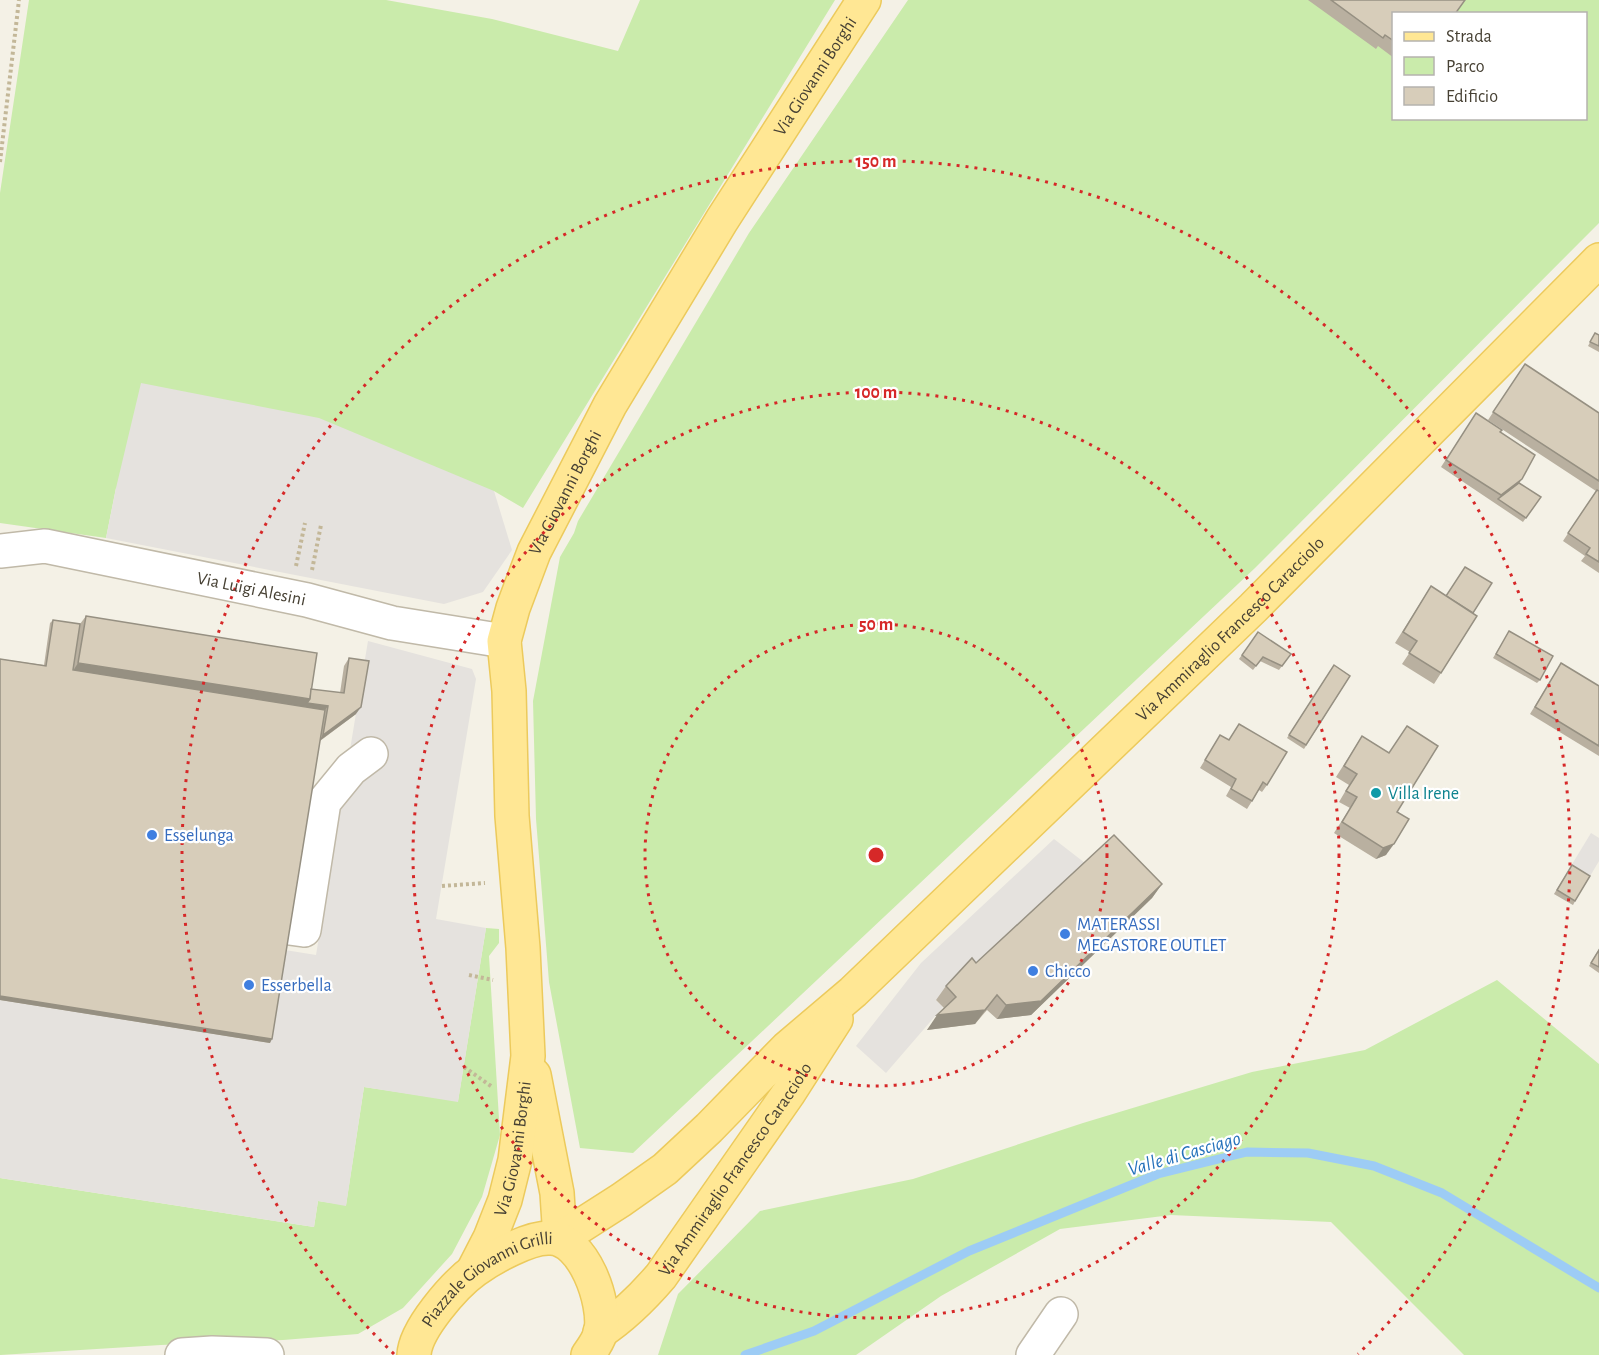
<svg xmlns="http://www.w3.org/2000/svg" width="1599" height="1355" viewBox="0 0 1599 1355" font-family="'Alegreya Sans',sans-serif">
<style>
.green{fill:#caebab;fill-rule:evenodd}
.parking{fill:#e5e2de}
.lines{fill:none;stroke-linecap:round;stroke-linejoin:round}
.stream{stroke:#9dccf5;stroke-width:9}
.minor-casing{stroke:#c0b9a8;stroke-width:36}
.major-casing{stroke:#ecca5c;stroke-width:36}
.path{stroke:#c3b798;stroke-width:4;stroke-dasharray:3 3;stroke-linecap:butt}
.minor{stroke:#fff;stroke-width:33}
.major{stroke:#ffe794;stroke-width:33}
.wall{fill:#b9b0a0}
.shaded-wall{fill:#969082}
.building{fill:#d7cdba;stroke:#969082;stroke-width:1.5}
.ring{fill:none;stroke:#d62828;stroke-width:3;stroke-dasharray:3 6}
.culture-dot{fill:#0f9aa8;stroke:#fff;stroke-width:2}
.shop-dot{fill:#3f7fe0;stroke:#fff;stroke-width:2}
.labels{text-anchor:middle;stroke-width:4.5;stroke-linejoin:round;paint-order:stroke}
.street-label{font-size:18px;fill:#474134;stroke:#fff}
.culture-label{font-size:18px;fill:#0d838f;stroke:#fff;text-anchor:start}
.shop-label{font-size:18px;fill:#366cbe;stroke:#fff;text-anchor:start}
.water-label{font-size:20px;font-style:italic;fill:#2672bb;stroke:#fff}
.centre{fill:#d62828;stroke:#fff;stroke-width:3}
.ring-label{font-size:18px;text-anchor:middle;font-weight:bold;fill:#d62828;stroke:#fff;stroke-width:4.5;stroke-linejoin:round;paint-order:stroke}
</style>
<rect width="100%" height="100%" fill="#f4f1e6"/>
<g class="green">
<path d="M 29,0 L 386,0 L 492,19 L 618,51 L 640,0 L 835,0 L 523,508 L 494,491 L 116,488 L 106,538 L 0,523 L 0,193 Z"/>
<path d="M 908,0 L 1599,0 L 1599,223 L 1255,568 L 633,1153 L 580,1148 L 549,982 L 536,819 L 533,701 L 560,557 L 574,533 L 578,521 L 749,233 ZM 1394,14 L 1586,14 L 1586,118 L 1394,118 Z"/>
<path d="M 486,928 L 499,929 L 499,943 L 489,956 L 500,1135 L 482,1197 L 452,1254 L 403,1308 L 358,1334 L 283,1340 L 161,1345 L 0,1355 L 0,1178 L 314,1227 L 318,1201 L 346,1205 L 364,1087 L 458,1101 Z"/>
<path d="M 1497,980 L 1599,1064 L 1599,1355 L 1464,1355 L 1331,1222 L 1171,1215 L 1060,1229 L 941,1296 L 856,1355 L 658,1355 L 678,1294 L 760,1211 L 913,1179 L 1083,1123 L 1252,1072 L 1365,1050 Z"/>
</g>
<g class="parking">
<path d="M 141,383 L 319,418 L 494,491 L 512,550 L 483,592 L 444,604 L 106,538 L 116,488 Z"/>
<path d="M 368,641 L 472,669 L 476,679 L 436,919 L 486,928 L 458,1102 L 364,1087 L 346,1206 L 318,1201 L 314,1227 L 0,1178 L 0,1000 L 270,1043 L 285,950 L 316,955 Z"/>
<path d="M 1591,833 L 1599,838 L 1599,861 L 1573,905 L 1554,894 Z"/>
<path d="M 1054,839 L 1085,863 L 936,1000 L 943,1007 L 886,1073 L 856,1046 L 921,963 Z"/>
</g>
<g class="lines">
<path class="stream" d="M 745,1355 L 814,1331 L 969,1251 L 1158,1174 L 1247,1152 L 1308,1153 L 1374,1166 L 1442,1193 L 1599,1288"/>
<defs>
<g id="minor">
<path id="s1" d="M 0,551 L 45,546 L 307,600 L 392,623 L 504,641"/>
<path d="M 246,922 L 304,930 L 324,802 L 351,769 L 371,754"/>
<path d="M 182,1355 L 212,1353 L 267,1355"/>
<path d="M 1033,1355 L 1061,1314"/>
</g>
<g id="major">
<path d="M 534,1075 L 557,1193 L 560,1239"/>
<path id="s2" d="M 560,1239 L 621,1200 L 665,1169 L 709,1128 L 787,1048 L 853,992 L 1253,608 L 1599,260"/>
<path id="s3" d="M 473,1271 L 490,1238 L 505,1200 L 515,1160 L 528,1056 L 523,948 L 512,816 L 509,691 L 504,641 L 513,608 L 534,552 L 610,405 L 722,220 L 864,0"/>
<path id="s4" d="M 600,1332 C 624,1316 643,1297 661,1276 L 788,1094 L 836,1019"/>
<path id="s5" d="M 414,1355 C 415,1330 454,1285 475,1270 C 492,1258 529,1237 550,1238 C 584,1238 606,1303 601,1331 C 599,1340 593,1348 588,1355"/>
</g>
</defs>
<use href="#minor" class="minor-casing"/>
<use href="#major" class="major-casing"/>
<g class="path">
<path d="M 0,162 L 19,0"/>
<path d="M 296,566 L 305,523"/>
<path d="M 312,570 L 321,525"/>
<path d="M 442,886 L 485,883"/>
<path d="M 469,975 L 493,980"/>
<path d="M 464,1067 L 491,1086"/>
</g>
<use href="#minor" class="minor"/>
<use href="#major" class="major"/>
</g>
<g class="wall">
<path d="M 1308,0 L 1466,0 L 1394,14 L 1394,58 L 1378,46 L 1376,49 Z"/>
<path d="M 1595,333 L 1599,335 L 1599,352 L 1588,346 Z"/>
<path d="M 1525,364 L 1599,413 L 1599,573 L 1581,561 L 1585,556 L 1563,541 L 1596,491 L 1488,420 Z"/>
<path d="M 1471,421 L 1500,432 L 1522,479 L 1519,483 L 1541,497 L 1523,522 L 1441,467 Z"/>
<path d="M 1431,586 L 1473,613 L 1441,673 L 1434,684 L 1402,664 L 1410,652 L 1395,643 Z"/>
<path d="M 86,616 L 311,689 L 340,693 L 344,666 L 349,658 L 356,714 L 320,741 L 270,1043 L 0,1000 L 0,659 L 44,665 L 50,623 L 53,620 L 80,624 Z"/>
<path d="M 1258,632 L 1291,654 L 1279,670 L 1260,661 L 1253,670 L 1239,659 Z"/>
<path d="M 1507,635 L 1540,680 L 1537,683 L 1493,658 Z"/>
<path d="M 1561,663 L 1599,686 L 1599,756 L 1530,714 Z"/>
<path d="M 1334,665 L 1350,676 L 1304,749 L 1287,738 Z"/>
<path d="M 1239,724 L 1267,785 L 1262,792 L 1259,790 L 1247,809 L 1226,796 L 1231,787 L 1200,768 L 1220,735 L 1229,740 Z"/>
<path d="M 1362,736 L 1397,812 L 1386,855 L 1376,859 L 1334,833 L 1350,808 L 1339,802 L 1349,785 L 1336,777 Z"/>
<path d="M 1572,865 L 1575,901 L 1573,905 L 1554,894 Z"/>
<path d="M 1162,884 L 1152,898 L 1031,1015 L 997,1019 L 987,1010 L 975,1024 L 927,1030 L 944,1008 L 936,1000 L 946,986 L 976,963 Z"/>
<path d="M 1599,949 L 1599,973 L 1589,966 Z"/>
</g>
<g class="shaded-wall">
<path d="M 1522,479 L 1516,487 L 1498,499 L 1501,495 Z"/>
<path d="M 78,663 L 310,699 L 328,706 L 323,713 L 71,674 Z"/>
<path d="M 361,707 L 356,714 L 318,742 L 323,735 Z"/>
<path d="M 1394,844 L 1386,855 L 1376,859 L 1383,848 Z"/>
<path d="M 1162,884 L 1152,898 L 1031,1015 L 997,1019 L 1006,1005 Z"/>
<path d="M 997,995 L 975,1024 L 927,1030 L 937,1015 Z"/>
<path d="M 0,996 L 272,1039 L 270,1043 L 0,1000 Z"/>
</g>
<g class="building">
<path d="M 1331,0 L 1465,0 L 1455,14 L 1394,14 L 1394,41 L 1385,35 L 1383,38 Z"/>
<path d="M 1595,333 L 1599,335 L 1599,346 L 1590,342 Z"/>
<path d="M 1525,364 L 1599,413 L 1599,481 L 1493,412 Z"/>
<path d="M 1476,413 L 1502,430 L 1500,432 L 1535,455 L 1522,479 L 1501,495 L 1446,460 Z"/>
<path d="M 1519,483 L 1541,497 L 1526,518 L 1498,499 Z"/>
<path d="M 1597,490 L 1599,491 L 1599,562 L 1586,554 L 1590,548 L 1568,533 Z"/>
<path d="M 1465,567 L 1492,583 L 1473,613 L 1446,596 Z"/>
<path d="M 1431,586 L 1477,616 L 1441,673 L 1409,653 L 1417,641 L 1403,632 Z"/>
<path d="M 86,616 L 317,653 L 310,699 L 78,663 Z"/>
<path d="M 53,620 L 80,624 L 73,670 L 325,710 L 272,1039 L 0,996 L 0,659 L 46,666 Z"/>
<path d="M 1509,631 L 1553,656 L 1540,680 L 1496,654 Z"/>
<path d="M 1258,632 L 1291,654 L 1282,666 L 1263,657 L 1256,666 L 1242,655 Z"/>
<path d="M 349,658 L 369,661 L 361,707 L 323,735 L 328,706 L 307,703 L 310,699 L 311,689 L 344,693 Z"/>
<path d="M 1561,663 L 1599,686 L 1599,746 L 1535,707 Z"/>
<path d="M 1334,665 L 1350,676 L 1306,745 L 1289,735 Z"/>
<path d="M 1239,724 L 1287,752 L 1267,785 L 1263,782 L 1252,801 L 1231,789 L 1236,779 L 1205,760 L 1220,735 L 1229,740 Z"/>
<path d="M 1407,726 L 1438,746 L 1397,812 L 1409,819 L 1394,844 L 1383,848 L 1342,822 L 1357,797 L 1346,791 L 1357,774 L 1344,766 L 1362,736 L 1389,753 Z"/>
<path d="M 1114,835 L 1162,884 L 1041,1001 L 1006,1005 L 997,995 L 985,1010 L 937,1015 L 956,997 L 946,986 L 972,958 L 976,963 Z"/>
<path d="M 1572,865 L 1590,876 L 1575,901 L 1557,890 Z"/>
<path d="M 1599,950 L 1599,967 L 1591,963 Z"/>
</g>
<g class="ring">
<circle cx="876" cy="855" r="231"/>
<circle cx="876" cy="855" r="463"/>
<path d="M394 1354A694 694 0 1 1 1358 1354"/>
</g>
<circle class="culture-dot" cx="1376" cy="793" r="6"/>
<g class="shop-dot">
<circle cx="152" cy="835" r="6"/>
<circle cx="1065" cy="934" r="6"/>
<circle cx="1033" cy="971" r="6"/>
<circle cx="249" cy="985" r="6"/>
</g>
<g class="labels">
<g class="street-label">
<text dy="6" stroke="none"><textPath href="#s3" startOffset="1287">Via Giovanni Borghi</textPath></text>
<text dy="6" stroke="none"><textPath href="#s3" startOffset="801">Via Giovanni Borghi</textPath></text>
<text dy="6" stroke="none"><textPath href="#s1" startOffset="256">Via Luigi Alesini</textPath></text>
<text dy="6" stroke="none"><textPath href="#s2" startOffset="908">Via Ammiraglio Francesco Caracciolo</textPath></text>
<text dy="6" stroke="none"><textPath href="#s3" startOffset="130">Via Giovanni Borghi</textPath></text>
<text dy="6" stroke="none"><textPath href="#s4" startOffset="213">Via Ammiraglio Francesco Caracciolo</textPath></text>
<text dy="6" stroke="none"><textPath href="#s5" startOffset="112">Piazzale Giovanni Grilli</textPath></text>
</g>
<g class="culture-label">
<text x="1388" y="799">Villa Irene</text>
</g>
<g class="shop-label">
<text x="164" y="841">Esselunga</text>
<text x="1077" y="930">MATERASSI<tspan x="1077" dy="21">MEGASTORE OUTLET</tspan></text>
<text x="1045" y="977">Chicco</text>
<text x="261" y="991">Esserbella</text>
</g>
<g class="water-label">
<text transform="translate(1184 1153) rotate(-16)" y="7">Valle di Casciago</text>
</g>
</g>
<circle cx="876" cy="855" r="9" class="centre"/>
<g class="ring-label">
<text x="876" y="167">150 m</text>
<text x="876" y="398">100 m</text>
<text x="876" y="630">50 m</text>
</g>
<rect x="1392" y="12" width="195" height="108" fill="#ffffff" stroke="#b5b3ae" stroke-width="1.5"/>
<rect x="1404" y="32" width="30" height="9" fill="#ffe794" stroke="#b5b3ae" stroke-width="1.5"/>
<text x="1446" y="42" font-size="18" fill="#474134">Strada</text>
<rect x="1404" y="57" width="30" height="18" fill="#caebab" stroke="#b5b3ae" stroke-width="1.5"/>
<text x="1446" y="72" font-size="18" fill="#474134">Parco</text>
<rect x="1404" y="87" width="30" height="18" fill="#d7cdba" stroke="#b5b3ae" stroke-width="1.5"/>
<text x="1446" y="102" font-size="18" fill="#474134">Edificio</text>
</svg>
